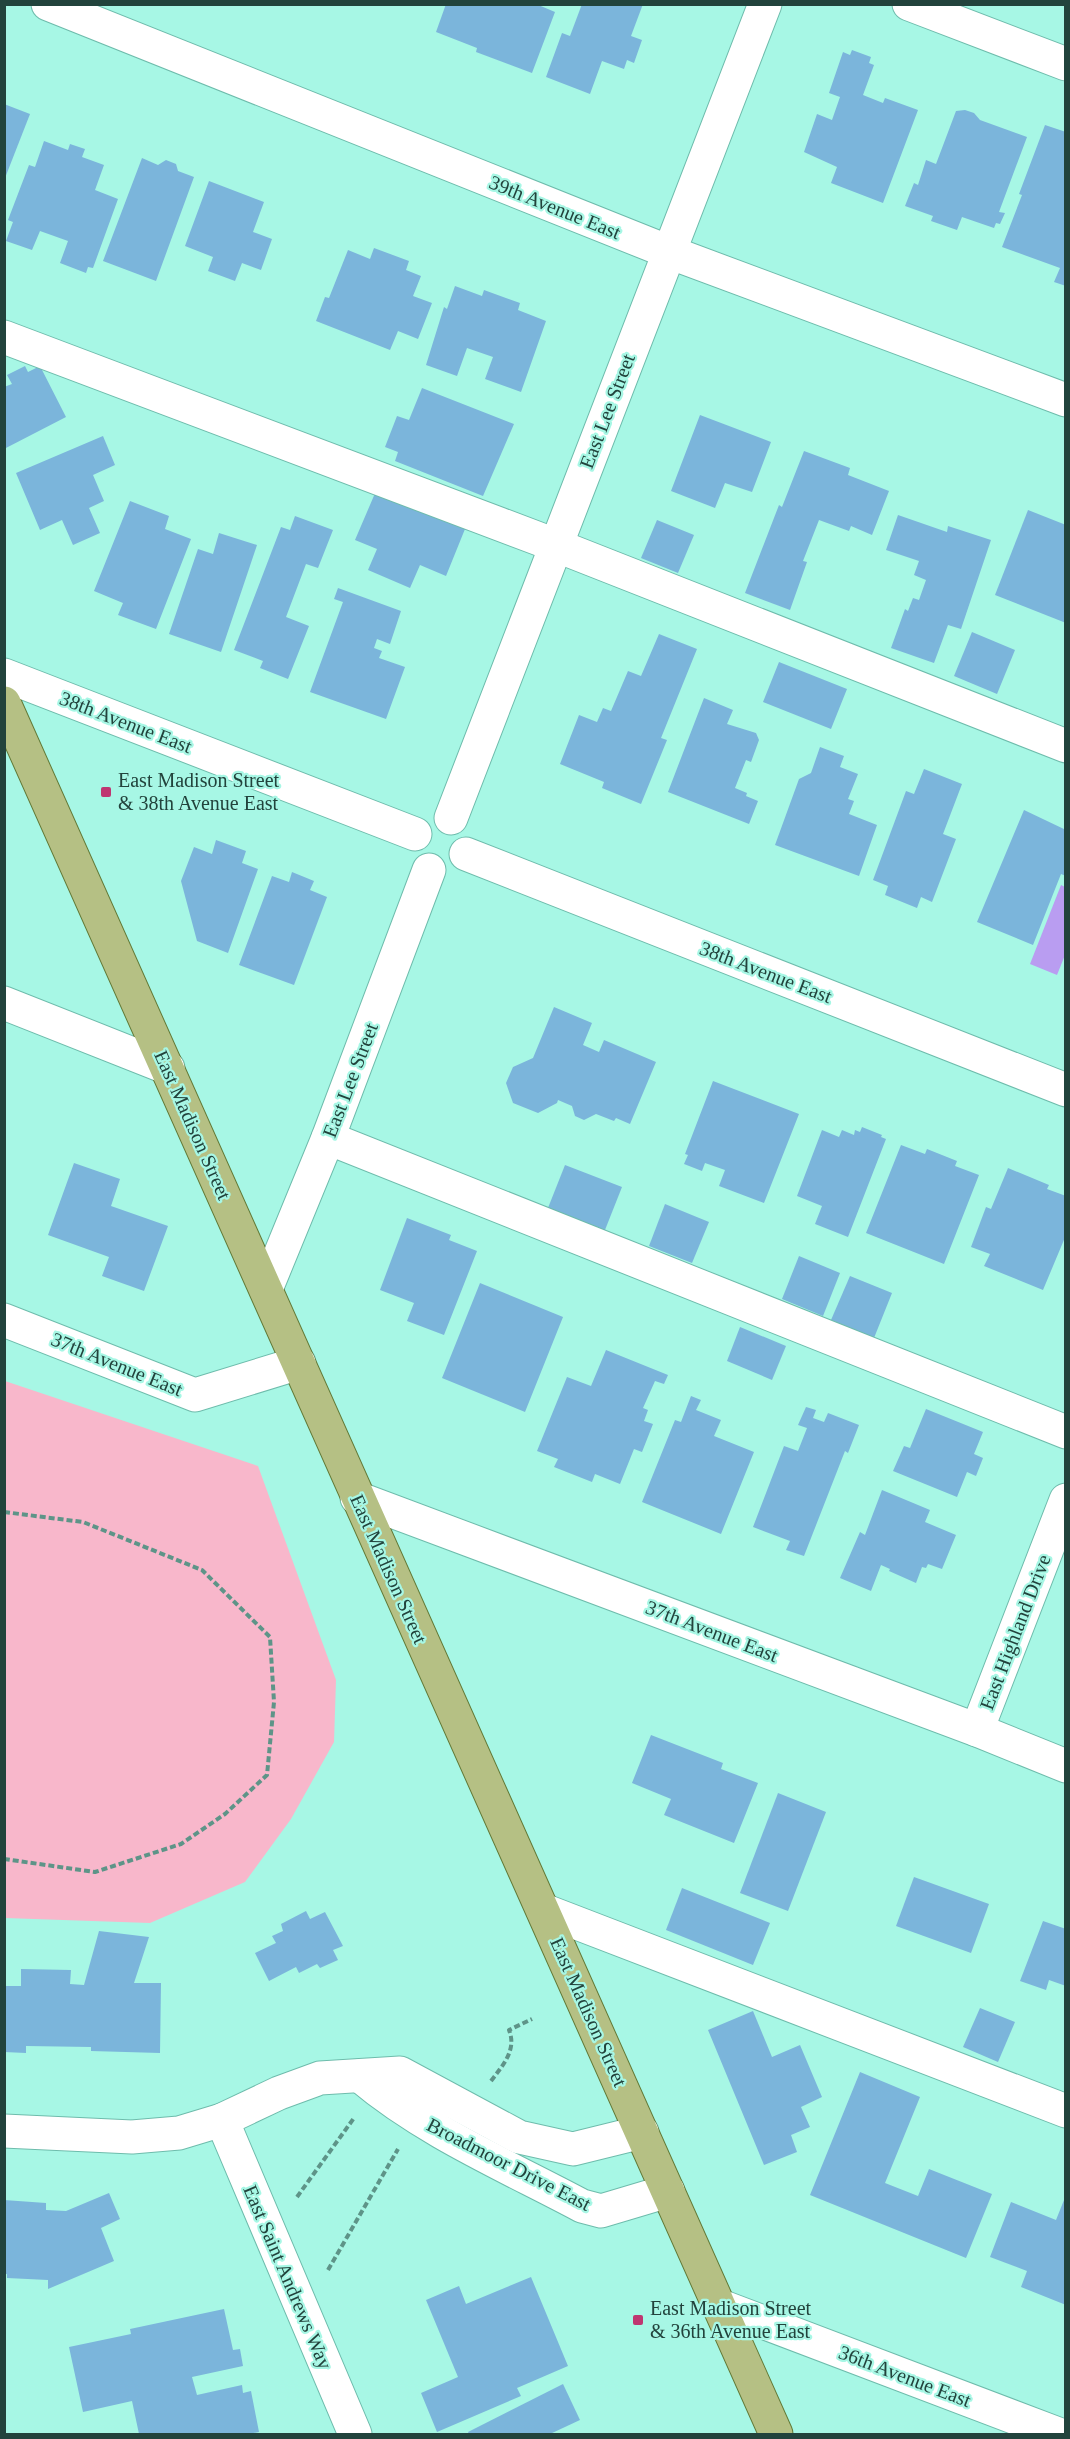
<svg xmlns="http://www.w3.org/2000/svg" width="1070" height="2439" viewBox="0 0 1070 2439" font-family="'Times New Roman',serif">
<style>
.green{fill:#f8b7cb}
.water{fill:#b99df1}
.building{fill:#7bb5db}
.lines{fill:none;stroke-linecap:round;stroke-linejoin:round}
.minor-casing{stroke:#6ebcac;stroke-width:35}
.major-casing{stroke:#627936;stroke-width:35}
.path{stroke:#5e9488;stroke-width:4;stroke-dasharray:6 3;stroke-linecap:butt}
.minor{stroke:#fff;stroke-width:33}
.major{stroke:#b5c084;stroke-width:33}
.poi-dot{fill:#bf3671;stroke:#a7f7e5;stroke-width:2}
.labels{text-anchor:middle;stroke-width:4.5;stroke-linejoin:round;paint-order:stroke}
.street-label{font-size:20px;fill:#22433c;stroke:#a7f7e5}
.poi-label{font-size:20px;fill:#22433c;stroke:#a7f7e5;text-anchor:start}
</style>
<rect width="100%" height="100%" fill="#a7f7e5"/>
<path class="green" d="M 5,1381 L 258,1466 L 336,1680 L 334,1742 L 291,1819 L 245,1882 L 150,1923 L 5,1918 Z"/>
<path class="water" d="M 1061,885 L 1065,887 L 1065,955 L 1057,975 L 1030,964 Z"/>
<g class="building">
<path d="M 446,4 L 536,4 L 555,12 L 532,73 L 476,52 L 477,48 L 436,32 Z"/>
<path d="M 582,4 L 643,4 L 631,36 L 642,40 L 634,63 L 627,60 L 624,69 L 602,61 L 590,94 L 546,77 L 562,33 L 570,36 Z"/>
<path d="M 852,50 L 871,57 L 869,63 L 874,65 L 863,95 L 883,103 L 885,98 L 918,110 L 883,203 L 831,183 L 837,167 L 804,152 L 817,114 L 832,120 L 840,97 L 829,93 L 843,52 L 850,55 Z"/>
<path d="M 4,104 L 30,114 L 5,178 L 4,178 Z"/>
<path d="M 965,110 L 974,113 L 980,120 L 1027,137 L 999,212 L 1005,213 L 1000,224 L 996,223 L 994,228 L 962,217 L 957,230 L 931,221 L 933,216 L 905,206 L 914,183 L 918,185 L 926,160 L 936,164 L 956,111 Z"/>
<path d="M 1045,125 L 1066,132 L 1066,286 L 1054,282 L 1060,268 L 1002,247 L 1022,195 L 1019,194 Z"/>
<path d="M 44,141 L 68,150 L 70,144 L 85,149 L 82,157 L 104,165 L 95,190 L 118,199 L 93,268 L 88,267 L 86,273 L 60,263 L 68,241 L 40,231 L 32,250 L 6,241 L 13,222 L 8,220 L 29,165 L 35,167 Z"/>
<path d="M 142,158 L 158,165 L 166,160 L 176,164 L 178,171 L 194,177 L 156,281 L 103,261 Z"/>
<path d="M 209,181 L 264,202 L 253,232 L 272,239 L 261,270 L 242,263 L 235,281 L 208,271 L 213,257 L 185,246 Z"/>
<path d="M 374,248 L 409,261 L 406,270 L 421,276 L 413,296 L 432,303 L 418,339 L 398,331 L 390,350 L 316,321 L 325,297 L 329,298 L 348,250 L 370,259 Z"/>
<path d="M 455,286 L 482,296 L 484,290 L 520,303 L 518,310 L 546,321 L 521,392 L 485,379 L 493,357 L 467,348 L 457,376 L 426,365 L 444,307 L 447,309 Z"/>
<path d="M 25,366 L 28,372 L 40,366 L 66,417 L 4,449 L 4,387 L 12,384 L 7,375 Z"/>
<path d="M 422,388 L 514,424 L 483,496 L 395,461 L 398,452 L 385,447 L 397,416 L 409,420 Z"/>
<path d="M 700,415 L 771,442 L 752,492 L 725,483 L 715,508 L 671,491 Z"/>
<path d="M 103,436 L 115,465 L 93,475 L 104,501 L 89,508 L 100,533 L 73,545 L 62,520 L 40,530 L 16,473 Z"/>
<path d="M 804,451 L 850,468 L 848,475 L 889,491 L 872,535 L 851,526 L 849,531 L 819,520 L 803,561 L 807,562 L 790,610 L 745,593 L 779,505 L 782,507 Z"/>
<path d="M 376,491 L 465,529 L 446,576 L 420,565 L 410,588 L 368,570 L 377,549 L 355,540 Z"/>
<path d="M 130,501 L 169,516 L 165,529 L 191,539 L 156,629 L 118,615 L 123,603 L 94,591 Z"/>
<path d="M 1028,510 L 1066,525 L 1066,623 L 995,595 Z"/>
<path d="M 898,515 L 947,532 L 948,526 L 991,540 L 961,629 L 948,625 L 934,663 L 891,648 L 905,609 L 908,611 L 913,598 L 919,600 L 926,580 L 914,575 L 919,561 L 886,550 Z"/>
<path d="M 295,516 L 333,530 L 318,568 L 306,564 L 286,617 L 309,626 L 288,679 L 260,668 L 263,661 L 234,650 L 281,527 L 290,530 Z"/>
<path d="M 657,520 L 694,535 L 678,573 L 641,558 Z"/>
<path d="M 219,533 L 257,545 L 221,652 L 169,634 L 198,549 L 213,554 Z"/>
<path d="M 338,588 L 401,611 L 390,644 L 377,639 L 374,648 L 382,651 L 379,658 L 405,667 L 386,719 L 310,692 L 343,602 L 334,599 Z"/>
<path d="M 972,632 L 1015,650 L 997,694 L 954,676 Z"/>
<path d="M 659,634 L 697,649 L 661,738 L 667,740 L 641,804 L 602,788 L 604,782 L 560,764 L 579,715 L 597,722 L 603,708 L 611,711 L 628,671 L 641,676 Z"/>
<path d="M 779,662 L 847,689 L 831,729 L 763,702 Z"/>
<path d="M 704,698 L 733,710 L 727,724 L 756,733 L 759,740 L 751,762 L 746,760 L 735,788 L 747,793 L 746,796 L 758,801 L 749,824 L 668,792 Z"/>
<path d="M 820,747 L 844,756 L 840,767 L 858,774 L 848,799 L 854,801 L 849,814 L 877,825 L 859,876 L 775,845 L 799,779 L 811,773 Z"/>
<path d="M 924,769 L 962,784 L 943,834 L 956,839 L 932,902 L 921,897 L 917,908 L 885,895 L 888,886 L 873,880 L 906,791 L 914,794 Z"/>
<path d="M 1024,810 L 1066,830 L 1066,876 L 1061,874 L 1033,945 L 977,922 Z"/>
<path d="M 216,840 L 246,851 L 242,863 L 258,869 L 228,953 L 197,941 L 181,881 L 194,847 L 212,854 Z"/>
<path d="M 292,872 L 314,881 L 310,890 L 327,897 L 294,985 L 239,965 L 272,876 L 289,882 Z"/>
<path d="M 554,1007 L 592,1023 L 583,1045 L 599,1052 L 604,1040 L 656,1062 L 630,1124 L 616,1118 L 614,1121 L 596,1114 L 584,1120 L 575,1116 L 572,1106 L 558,1100 L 557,1103 L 538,1113 L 513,1103 L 506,1083 L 513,1067 L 533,1058 Z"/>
<path d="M 713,1081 L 799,1114 L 764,1203 L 719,1186 L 725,1170 L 705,1163 L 702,1171 L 684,1164 L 688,1155 L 685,1154 Z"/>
<path d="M 862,1127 L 882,1135 L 881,1137 L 886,1139 L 848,1237 L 815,1224 L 822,1206 L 797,1196 L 822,1130 L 839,1137 L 842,1130 L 854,1135 L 855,1130 L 860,1132 Z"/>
<path d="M 901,1145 L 925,1154 L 927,1149 L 957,1161 L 955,1166 L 979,1175 L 944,1264 L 866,1233 Z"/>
<path d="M 74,1163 L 120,1179 L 111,1206 L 168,1226 L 144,1291 L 102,1276 L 109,1257 L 48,1235 Z"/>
<path d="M 565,1165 L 622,1187 L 603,1235 L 546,1213 Z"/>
<path d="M 1008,1168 L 1049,1185 L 1047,1189 L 1066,1196 L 1066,1235 L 1043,1290 L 984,1266 L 990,1254 L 971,1247 L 986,1207 L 991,1209 Z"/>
<path d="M 665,1204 L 709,1222 L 692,1263 L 649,1246 Z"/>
<path d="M 407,1218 L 451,1235 L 449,1240 L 477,1251 L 444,1335 L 407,1321 L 414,1303 L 380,1290 Z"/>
<path d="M 799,1256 L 840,1273 L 823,1316 L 782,1299 Z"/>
<path d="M 850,1276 L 892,1293 L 874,1338 L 831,1320 Z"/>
<path d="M 480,1283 L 563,1317 L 525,1412 L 442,1378 Z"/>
<path d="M 740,1327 L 786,1346 L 772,1380 L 727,1361 Z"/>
<path d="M 606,1350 L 668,1375 L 664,1384 L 655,1381 L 643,1408 L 648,1410 L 644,1421 L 653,1424 L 642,1452 L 634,1449 L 620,1484 L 595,1474 L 592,1482 L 554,1467 L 558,1459 L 537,1451 L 567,1377 L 591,1386 Z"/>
<path d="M 691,1396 L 701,1400 L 696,1410 L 721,1420 L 714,1436 L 754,1452 L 721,1534 L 642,1502 L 675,1420 L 681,1422 Z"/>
<path d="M 806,1407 L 816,1410 L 813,1418 L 824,1422 L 828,1413 L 859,1425 L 848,1453 L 845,1451 L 804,1556 L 786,1550 L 790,1541 L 753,1527 L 784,1446 L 798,1451 L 807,1428 L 798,1425 Z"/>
<path d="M 926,1409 L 983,1432 L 974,1454 L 983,1458 L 976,1476 L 967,1472 L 957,1497 L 893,1471 L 904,1446 L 910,1448 Z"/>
<path d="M 882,1490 L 930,1510 L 925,1522 L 956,1535 L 942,1569 L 928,1564 L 926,1568 L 922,1567 L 916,1583 L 889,1571 L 890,1569 L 881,1565 L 871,1591 L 840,1578 L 860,1532 L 865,1535 Z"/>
<path d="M 651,1735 L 723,1763 L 721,1769 L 758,1783 L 734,1843 L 664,1815 L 671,1799 L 632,1783 Z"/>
<path d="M 778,1793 L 826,1812 L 788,1911 L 740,1893 Z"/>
<path d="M 914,1877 L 989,1904 L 971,1953 L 896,1926 Z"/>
<path d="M 682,1888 L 770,1923 L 753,1965 L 666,1930 Z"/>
<path d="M 306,1911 L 310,1919 L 325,1912 L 343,1946 L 333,1950 L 338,1960 L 320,1968 L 317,1964 L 299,1973 L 296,1967 L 269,1981 L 255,1953 L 276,1943 L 272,1936 L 283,1931 L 281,1924 Z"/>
<path d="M 1043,1921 L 1066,1929 L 1066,1986 L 1049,1980 L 1046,1990 L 1020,1981 Z"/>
<path d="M 99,1931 L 149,1937 L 134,1983 L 161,1983 L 160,2053 L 91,2051 L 91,2047 L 26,2046 L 26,2053 L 4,2052 L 4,1986 L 21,1986 L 21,1969 L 71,1970 L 70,1984 L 84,1985 Z"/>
<path d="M 980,2008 L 1015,2022 L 998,2062 L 963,2047 Z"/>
<path d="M 753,2011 L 772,2057 L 800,2045 L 822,2097 L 801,2107 L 810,2127 L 791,2135 L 797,2152 L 764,2165 L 708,2030 Z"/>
<path d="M 860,2072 L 920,2097 L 885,2183 L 918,2196 L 929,2169 L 992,2194 L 966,2258 L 810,2195 Z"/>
<path d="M 109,2193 L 120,2219 L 101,2228 L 114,2261 L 48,2289 L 48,2280 L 7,2278 L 7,2274 L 4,2274 L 4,2200 L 46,2203 L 46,2210 L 66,2211 Z"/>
<path d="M 1066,2195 L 1066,2305 L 1021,2287 L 1027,2271 L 990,2257 L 1011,2202 L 1056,2220 Z"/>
<path d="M 531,2277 L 568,2366 L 517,2388 L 521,2396 L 437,2432 L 421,2393 L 458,2377 L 426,2300 L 459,2286 L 466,2304 Z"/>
<path d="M 224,2309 L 233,2350 L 240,2349 L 243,2366 L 192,2377 L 197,2395 L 242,2385 L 243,2393 L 251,2391 L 259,2432 L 248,2434 L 139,2434 L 132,2401 L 83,2412 L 69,2347 L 131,2334 L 130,2329 Z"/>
<path d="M 563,2384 L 580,2420 L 550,2434 L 469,2434 L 468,2432 Z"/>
</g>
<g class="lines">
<defs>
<g id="minor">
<path d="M 48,4 L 669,252 L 1066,400"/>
<path d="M 909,4 L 1066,64"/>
<path d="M 4,337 L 555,545 L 1066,746"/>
<path d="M 4,675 L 415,834"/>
<path d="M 451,818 L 765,4"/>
<path d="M 466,854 L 1066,1090"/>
<path d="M 4,1003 L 168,1068"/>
<path d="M 328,1138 L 1066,1432"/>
<path d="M 266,1289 L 328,1138 L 429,870"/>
<path d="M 4,1320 L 195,1395 L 299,1363"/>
<path d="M 357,1498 L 977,1730 L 1066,1766"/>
<path d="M 977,1730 L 1066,1500"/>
<path d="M 543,1910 L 1066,2111"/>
<path d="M 360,2076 C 425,2131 507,2166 582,2206 L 601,2211 L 668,2191"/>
<path d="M 222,2120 L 355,2434"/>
<path d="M 4,2131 L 132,2137 L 179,2133 L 222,2120 L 279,2093 L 320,2078 L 400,2073 L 519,2137 L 573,2149 L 642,2132"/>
<path d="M 718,2305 L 1058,2434"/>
</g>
<path id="major" d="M 4,703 L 776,2434"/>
</defs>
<use href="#minor" class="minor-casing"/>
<use href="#major" class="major-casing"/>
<g class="path">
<path d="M 4,1512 L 83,1522 L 202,1570 L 270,1637 L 274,1702 L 267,1775 L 225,1814 L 181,1844 L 95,1872 L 4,1859"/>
<path d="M 491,2081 C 503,2065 517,2050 509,2030 L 532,2019"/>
<path d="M 297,2197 L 354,2118"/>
<path d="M 328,2270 L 398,2149"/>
</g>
<use href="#minor" class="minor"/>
<use href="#major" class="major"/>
</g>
<g class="poi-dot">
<rect x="100" y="786" width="12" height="12" rx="3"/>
<rect x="632" y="2314" width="12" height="12" rx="3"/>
</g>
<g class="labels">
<g class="street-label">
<text transform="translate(555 207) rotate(22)" y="7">39th Avenue East</text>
<text transform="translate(607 411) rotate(-69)" y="7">East Lee Street</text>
<text transform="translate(126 722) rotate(21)" y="7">38th Avenue East</text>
<text transform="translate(766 972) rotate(21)" y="7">38th Avenue East</text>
<text transform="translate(350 1080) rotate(-69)" y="7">East Lee Street</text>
<text transform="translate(193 1125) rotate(66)" y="7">East Madison Street</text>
<text transform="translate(117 1364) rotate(22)" y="7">37th Avenue East</text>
<text transform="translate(389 1569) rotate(66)" y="7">East Madison Street</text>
<text transform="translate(712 1631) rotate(21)" y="7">37th Avenue East</text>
<text transform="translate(1015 1632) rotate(-69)" y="7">East Highland Drive</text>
<text transform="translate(589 2012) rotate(66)" y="7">East Madison Street</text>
<text transform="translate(509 2164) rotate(27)" y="7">Broadmoor Drive East</text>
<text transform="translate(288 2277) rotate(67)" y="7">East Saint Andrews Way</text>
<text transform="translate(905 2376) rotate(21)" y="7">36th Avenue East</text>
</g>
<g class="poi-label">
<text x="118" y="787">East Madison Street<tspan x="118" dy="23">&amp; 38th Avenue East</tspan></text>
<text x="650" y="2315">East Madison Street<tspan x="650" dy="23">&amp; 36th Avenue East</tspan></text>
</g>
</g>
<rect width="1070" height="2439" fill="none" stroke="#22433c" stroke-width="12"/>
</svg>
